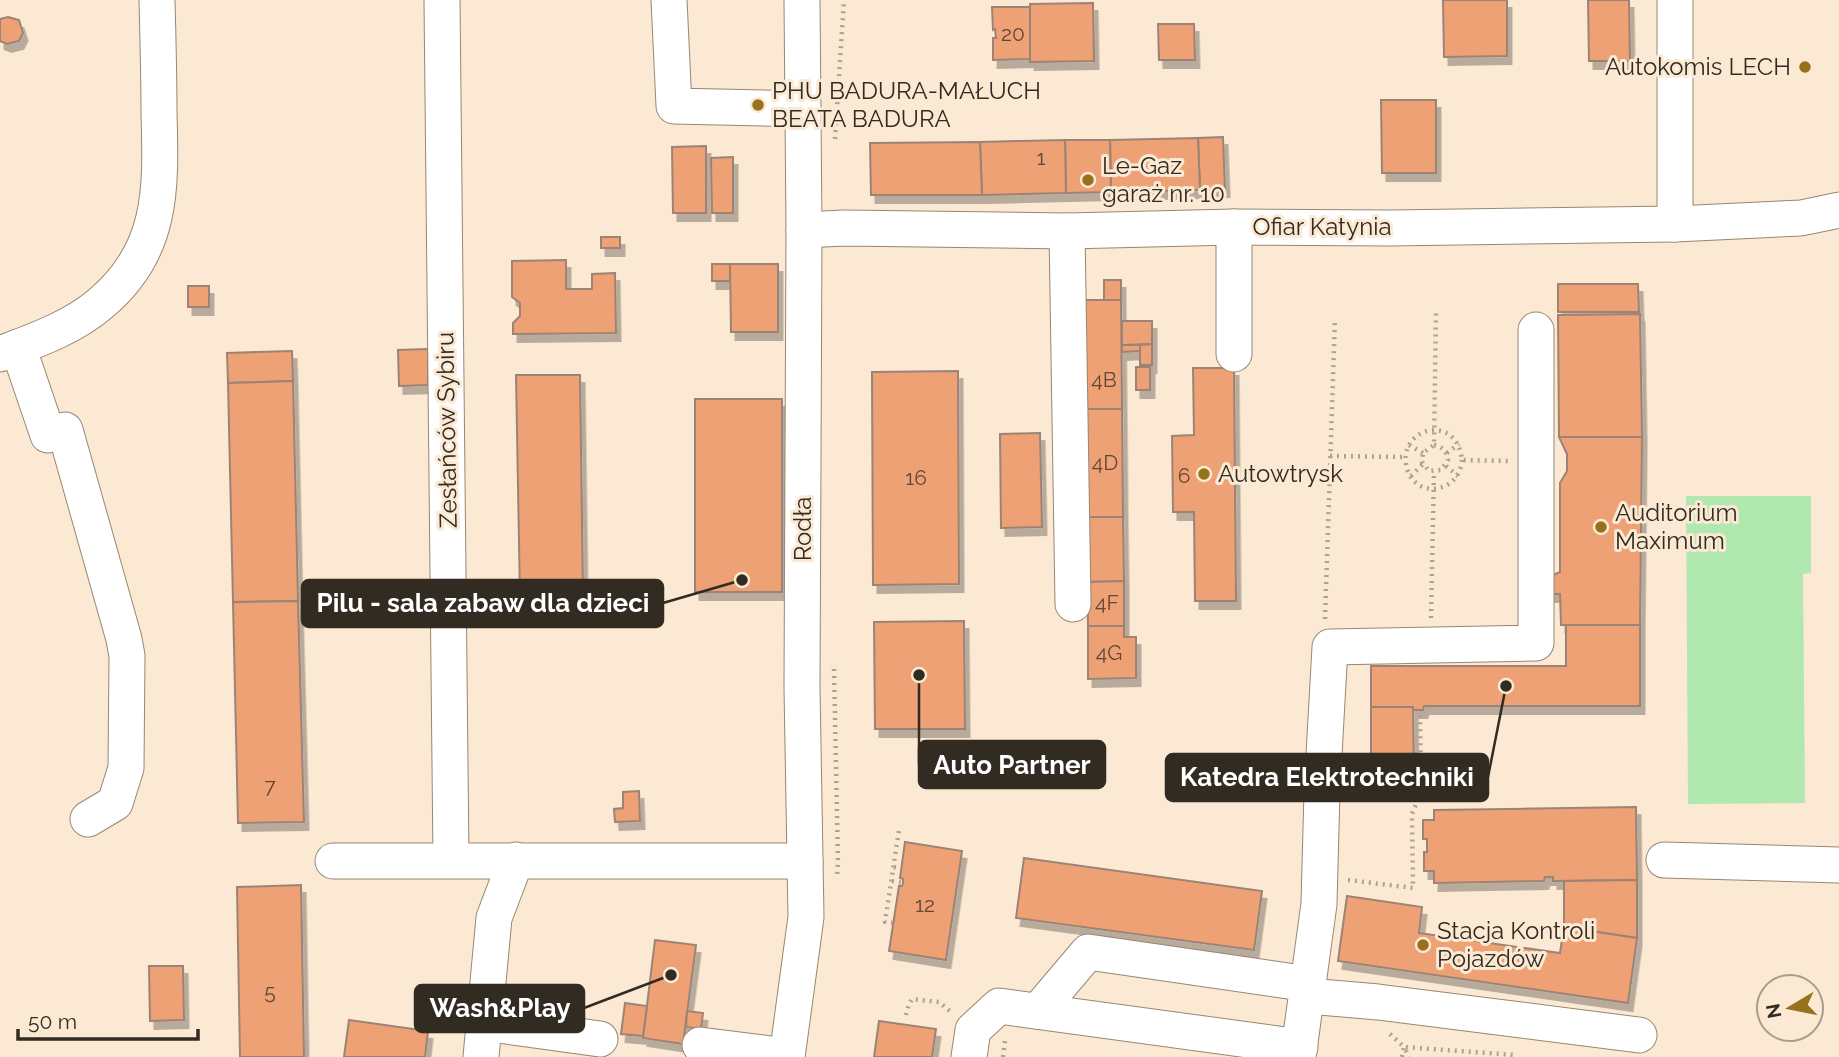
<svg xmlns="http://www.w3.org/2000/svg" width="1839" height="1057" viewBox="0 0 1839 1057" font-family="Raleway,sans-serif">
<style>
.green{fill:#b0e8af}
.building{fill:#eda175;stroke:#9c8376;stroke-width:2;filter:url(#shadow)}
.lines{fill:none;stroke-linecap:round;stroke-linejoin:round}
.minor-casing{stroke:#978772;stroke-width:37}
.path{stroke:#afa190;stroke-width:4.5;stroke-dasharray:2 5;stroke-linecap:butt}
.minor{stroke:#fff;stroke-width:35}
.poi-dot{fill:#97711c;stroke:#fbe9d3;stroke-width:2.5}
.labels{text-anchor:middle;stroke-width:6;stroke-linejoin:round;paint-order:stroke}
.number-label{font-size:21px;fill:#604837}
.poi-label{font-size:24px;fill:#312b22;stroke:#fbe9d3;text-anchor:start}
.street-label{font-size:24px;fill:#312b22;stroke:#fbe9d3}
.leader{fill:none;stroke:#312b22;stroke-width:2.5}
.callout-dot{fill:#312b22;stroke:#fbe9d3;stroke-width:2.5}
.callout{fill:#312b22;stroke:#312b22;stroke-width:2.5}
.callout-label{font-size:26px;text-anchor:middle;font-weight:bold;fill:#fff}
</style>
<defs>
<filter id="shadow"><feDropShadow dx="4.5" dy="8" stdDeviation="0" flood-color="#0004"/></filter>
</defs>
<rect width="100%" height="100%" fill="#fbe9d3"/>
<path class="green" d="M 1686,496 L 1811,496 L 1811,573 L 1803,574 L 1805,803 L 1688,804 Z"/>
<g class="building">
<path d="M 1443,0 L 1507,0 L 1507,56 L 1444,57 Z"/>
<path d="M 1588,0 L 1629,0 L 1630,61 L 1589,61 Z"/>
<path d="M 1093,3 L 1094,61 L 1030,62 L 1030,4 Z"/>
<path d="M 992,7 L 1030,7 L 1030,59 L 993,60 L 993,38 L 996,38 L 995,29 L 993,30 Z"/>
<path d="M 8,17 L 19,20 L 23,33 L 19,41 L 7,44 L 0,41 L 0,19 Z"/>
<path d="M 1158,24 L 1194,24 L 1195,60 L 1159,60 Z"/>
<path d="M 1381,100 L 1436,100 L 1436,173 L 1382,173 Z"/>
<path d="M 1223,137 L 1225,189 L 1200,190 L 1198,138 Z"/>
<path d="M 1198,138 L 1200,190 L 1111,192 L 1110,140 Z"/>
<path d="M 1065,140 L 1110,140 L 1111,192 L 1066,193 Z"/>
<path d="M 1065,140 L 1066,193 L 982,195 L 980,142 Z"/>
<path d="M 980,142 L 982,195 L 871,195 L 870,143 Z"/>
<path d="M 706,146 L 706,213 L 673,213 L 672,147 Z"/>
<path d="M 733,157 L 733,213 L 712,213 L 711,158 Z"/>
<rect x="601" y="237" width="19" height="11"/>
<path d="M 566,260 L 566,289 L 592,289 L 592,274 L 615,273 L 616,333 L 513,334 L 513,323 L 520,316 L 520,303 L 512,297 L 512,261 Z"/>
<rect x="712" y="264" width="18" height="17"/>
<path d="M 730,264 L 778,264 L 778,332 L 731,332 Z"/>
<rect x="1104" y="280" width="17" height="20"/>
<path d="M 1558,284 L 1638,284 L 1639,312 L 1558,312 Z"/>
<rect x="188" y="286" width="21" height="21"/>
<path d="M 1085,300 L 1121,300 L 1122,409 L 1086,409 Z"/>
<path d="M 1640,314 L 1642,437 L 1559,437 L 1558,315 Z"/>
<path d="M 1122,321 L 1152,321 L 1152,344 L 1122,345 Z"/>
<path d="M 1152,344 L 1152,365 L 1140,365 L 1140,345 Z"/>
<path d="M 1122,345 L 1140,345 L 1140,351 L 1122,352 Z"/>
<path d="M 428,349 L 428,385 L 399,386 L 398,350 Z"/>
<path d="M 292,351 L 293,381 L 228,383 L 227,353 Z"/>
<rect x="1136" y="367" width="14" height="23"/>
<path d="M 1193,368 L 1234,368 L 1236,601 L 1195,601 L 1194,512 L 1173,512 L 1172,436 L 1194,435 Z"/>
<path d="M 958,371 L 959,584 L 873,585 L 872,372 Z"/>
<path d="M 516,375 L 580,375 L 583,596 L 520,597 Z"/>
<path d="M 293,381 L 298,601 L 233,602 L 228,383 Z"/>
<rect x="695" y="399" width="87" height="193"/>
<path d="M 1086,409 L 1122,409 L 1123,517 L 1087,517 Z"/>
<path d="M 1040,433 L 1042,527 L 1001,528 L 1000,434 Z"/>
<path d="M 1559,437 L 1642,437 L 1640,625 L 1561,625 L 1560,594 L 1549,594 L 1553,575 L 1560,572 L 1560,483 L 1567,471 L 1567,454 Z"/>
<path d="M 1087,517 L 1123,517 L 1124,581 L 1087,582 Z"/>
<path d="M 1124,581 L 1124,626 L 1088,626 L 1087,582 Z"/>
<path d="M 298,601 L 304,822 L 238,823 L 233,602 Z"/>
<path d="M 964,621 L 965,729 L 875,729 L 874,622 Z"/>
<path d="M 1566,625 L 1640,625 L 1640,706 L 1424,706 L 1423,710 L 1413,710 L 1413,707 L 1371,707 L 1371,666 L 1566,666 Z"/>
<path d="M 1088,626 L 1124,626 L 1124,637 L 1136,637 L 1136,678 L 1088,679 Z"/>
<path d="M 1371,707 L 1413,707 L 1414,778 L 1371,778 Z"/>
<path d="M 639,791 L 640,821 L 615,822 L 614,809 L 623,808 L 623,792 Z"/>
<path d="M 1636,807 L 1637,880 L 1553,881 L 1553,877 L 1545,877 L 1544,881 L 1434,883 L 1434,871 L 1424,871 L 1424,852 L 1427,852 L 1427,839 L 1423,839 L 1423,820 L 1434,820 L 1434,810 Z"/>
<path d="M 905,842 L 962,851 L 946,960 L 889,951 L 899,886 L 902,886 L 903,883 L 903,879 L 900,878 Z"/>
<path d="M 1024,858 L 1262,891 L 1254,950 L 1016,918 Z"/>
<path d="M 1637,880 L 1637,938 L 1564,927 L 1564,881 Z"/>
<path d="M 301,885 L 304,1057 L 240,1057 L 237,887 Z"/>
<path d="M 1347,896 L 1422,907 L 1419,933 L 1560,953 L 1564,927 L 1637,938 L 1628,1003 L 1338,961 Z"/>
<path d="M 655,940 L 696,945 L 683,1044 L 643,1038 Z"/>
<path d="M 149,966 L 183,966 L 184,1020 L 150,1021 Z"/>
<path d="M 625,1003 L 647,1006 L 643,1036 L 621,1034 Z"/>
<path d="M 687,1011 L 703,1013 L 701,1029 L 686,1027 Z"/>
<path d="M 349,1020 L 428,1031 L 425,1057 L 344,1057 Z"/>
<path d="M 879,1021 L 936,1029 L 932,1057 L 874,1057 Z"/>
</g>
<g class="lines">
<defs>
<g id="minor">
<path d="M 442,0 L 451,860"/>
<path d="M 669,0 L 674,106 L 803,109"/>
<path d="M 1675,224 L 1675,0"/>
<path d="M 1234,227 L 1234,354"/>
<path d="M 804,230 L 844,228 L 1067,231 L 1234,227 L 1390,228 L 1675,224 L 1801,218 L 1839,210"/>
<path d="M 1067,231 L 1073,604"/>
<path d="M 18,347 L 48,435 L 65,430 L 124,639 L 127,656 L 126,768 L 115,803 L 88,819"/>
<path d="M 0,354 C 34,341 72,328 100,304 C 164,251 161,187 159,113 C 159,75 158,38 157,0"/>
<path d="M 1664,860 L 1839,865"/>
<path d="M 333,861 L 805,861"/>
<path d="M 1308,996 L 1378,1002 L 1639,1035"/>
<path d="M 1038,1011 L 1088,952 L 1309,984"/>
<path d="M 484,1023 L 600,1039"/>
<path d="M 700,1045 L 787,1056"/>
<path d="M 481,1057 L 494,918 L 516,860"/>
<path d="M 787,1057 L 806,917 L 802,688 L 804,230 L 802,0"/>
<path d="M 969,1057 L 973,1030 L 999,1006 L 1300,1047"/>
<path d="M 1298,1057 L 1319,904 L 1322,791 L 1330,647 L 1536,643 L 1536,330"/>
</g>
</defs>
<use href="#minor" class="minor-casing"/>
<g class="path">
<path d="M 835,139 L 844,0"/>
<path d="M 1409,445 L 1423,453"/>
<path d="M 1434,445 C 1442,446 1447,452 1448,460 L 1441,470 L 1429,471 L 1422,462 L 1423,453 L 1434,445 L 1436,312"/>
<path d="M 1447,453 L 1459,444"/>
<path d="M 1330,456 L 1405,457"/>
<path d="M 1462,460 C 1459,496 1411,499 1406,464 C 1400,427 1457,413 1462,460 L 1509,461"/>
<path d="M 1446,466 L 1458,476"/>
<path d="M 1411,476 L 1423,464"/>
<path d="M 1431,618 L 1434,472"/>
<path d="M 1325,619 L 1335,319"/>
<path d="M 834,669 L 838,862 L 837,877"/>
<path d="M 1354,784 L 1354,793 L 1421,792"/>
<path d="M 894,867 L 901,869"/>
<path d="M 1348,880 L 1413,888 L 1412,814 L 1421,792 L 1420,714"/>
<path d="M 892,881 L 903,883"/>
<path d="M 893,923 L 885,922 L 899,830"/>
<path d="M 906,1015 L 909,1004 L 912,999 L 939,1002 L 951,1012"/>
<path d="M 1390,1034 L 1404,1047 L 1515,1055"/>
<path d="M 1003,1057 L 1005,1041"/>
<path d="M 1402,1057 L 1404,1047 L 1409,1057"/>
</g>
<use href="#minor" class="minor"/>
</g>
<g class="poi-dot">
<circle cx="1805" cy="67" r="7"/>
<circle cx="758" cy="105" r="7"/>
<circle cx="1088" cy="180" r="7"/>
<circle cx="1204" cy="474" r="7"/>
<circle cx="1601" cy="527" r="7"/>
<circle cx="1423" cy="945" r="7"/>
</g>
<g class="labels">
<g class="number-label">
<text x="1013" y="41">20</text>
<text x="1041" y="165">1</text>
<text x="1104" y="387">4B</text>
<text x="1105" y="470">4D</text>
<text x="1184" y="483">6</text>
<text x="916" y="485">16</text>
<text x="1107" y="610">4F</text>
<text x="1109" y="660">4G</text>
<text x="270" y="793">7</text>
<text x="925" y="912">12</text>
<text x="270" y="999">5</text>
</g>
<g class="poi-label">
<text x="1791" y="75" text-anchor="end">Autokomis LECH</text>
<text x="772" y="99">PHU BADURA-MAŁUCH<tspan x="772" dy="28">BEATA BADURA</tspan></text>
<text x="1102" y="174">Le-Gaz<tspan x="1102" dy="28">garaż nr. 10</tspan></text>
<text x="1218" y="482">Autowtrysk</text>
<text x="1615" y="521">Auditorium<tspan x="1615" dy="28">Maximum</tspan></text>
<text x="1437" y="939">Stacja Kontroli<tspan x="1437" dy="28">Pojazdów</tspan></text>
</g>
<g class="street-label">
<text x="1322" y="235">Ofiar Katynia</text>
<text transform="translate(447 430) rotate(-91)" y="8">Zesłańców Sybiru</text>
<text transform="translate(803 529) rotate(-90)" y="8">Rodła</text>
</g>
</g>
<path class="leader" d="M742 580L663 603M919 675L919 764M1506 686L1488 777M671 975L584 1008"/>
<g class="callout-dot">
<circle cx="742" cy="580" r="7"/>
<circle cx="919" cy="675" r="7"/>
<circle cx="1506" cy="686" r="7"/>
<circle cx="671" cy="975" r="7"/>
</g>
<g class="callout">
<rect x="302" y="580" width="361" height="47" rx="7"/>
<rect x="919" y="741" width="186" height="47" rx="7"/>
<rect x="1166" y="754" width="322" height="47" rx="7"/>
<rect x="415" y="985" width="169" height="47" rx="7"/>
</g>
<g class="callout-label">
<text x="483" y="612">Pilu - sala zabaw dla dzieci</text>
<text x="1012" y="774">Auto Partner</text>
<text x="1327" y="786">Katedra Elektrotechniki</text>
<text x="500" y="1017">Wash&amp;Play</text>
</g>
<g transform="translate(1790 1008) rotate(260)"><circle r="33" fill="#fbe9d3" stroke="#aa9d8c" stroke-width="2"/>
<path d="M0-5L12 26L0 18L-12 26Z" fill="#97711c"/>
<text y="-10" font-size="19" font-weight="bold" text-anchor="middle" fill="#312b22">N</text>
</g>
<path d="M18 1029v10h180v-10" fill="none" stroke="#312b22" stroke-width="3.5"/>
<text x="28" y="1029" font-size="21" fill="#312b22" stroke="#fbe9d3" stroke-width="5" paint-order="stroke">50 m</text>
</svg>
